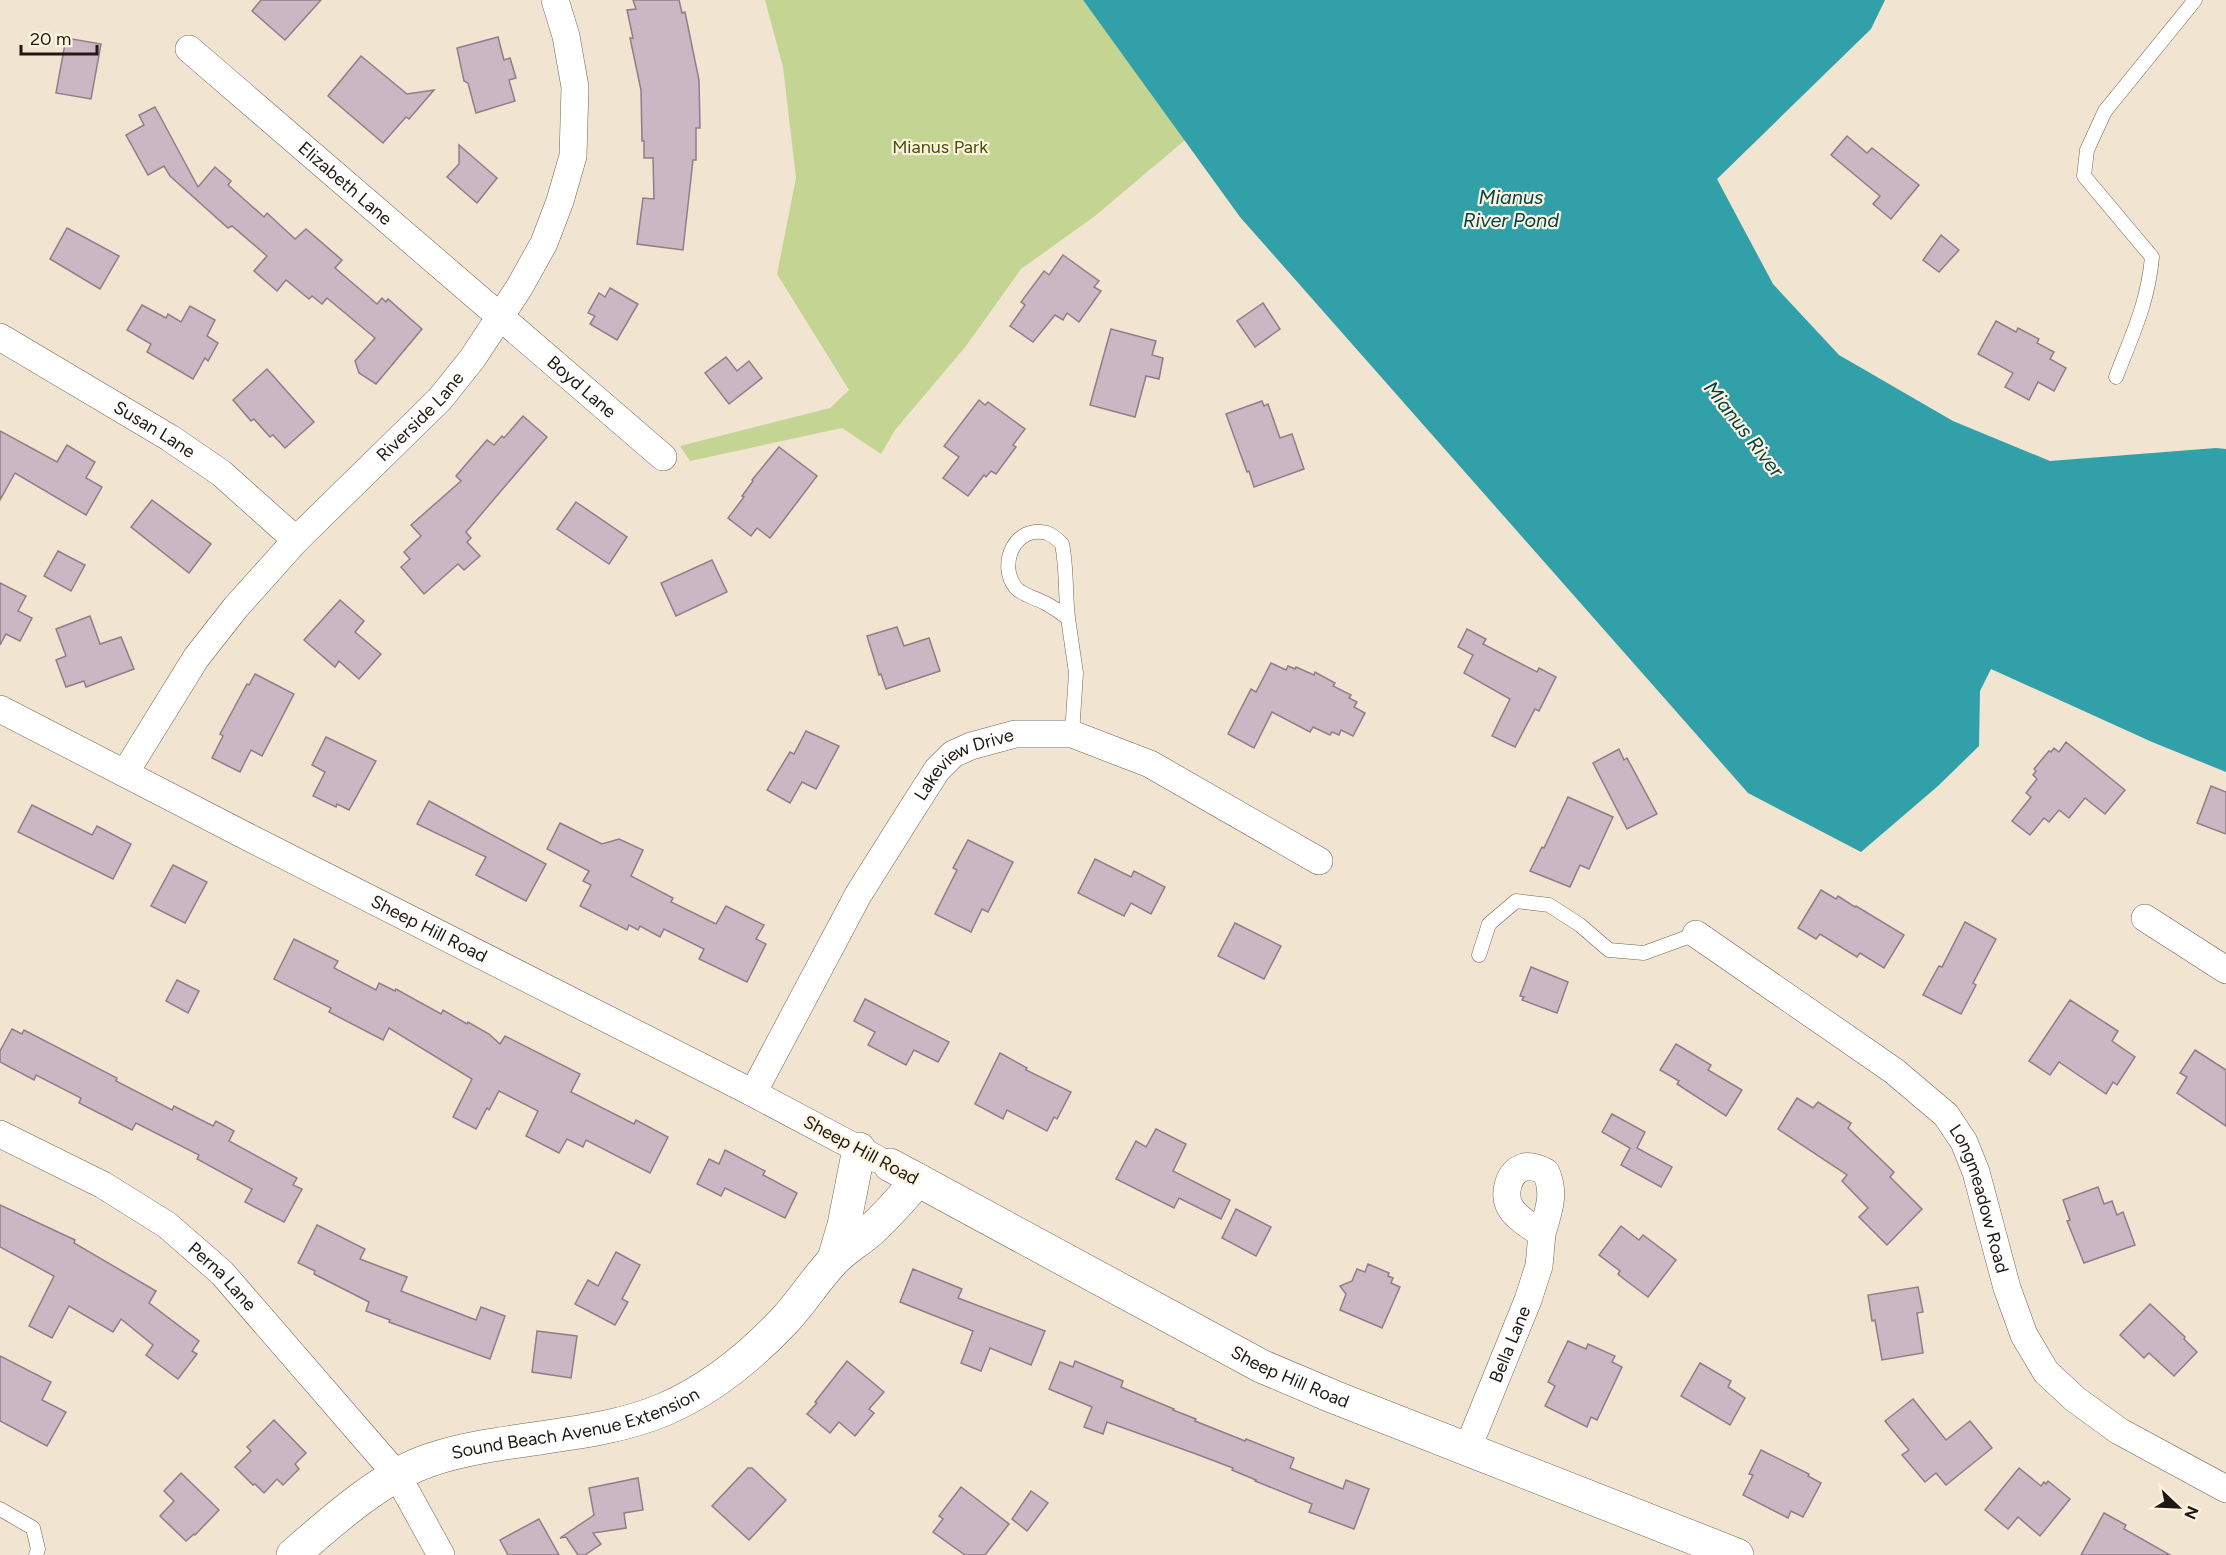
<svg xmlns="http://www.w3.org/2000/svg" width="2226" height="1555" viewBox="0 0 2226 1555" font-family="Figtree,sans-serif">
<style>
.green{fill:#c4d492}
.water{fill:#32a0a9}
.building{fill:#cbb7c3;stroke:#907d89;stroke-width:1.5}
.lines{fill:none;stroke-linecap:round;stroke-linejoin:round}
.service-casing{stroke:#6f6555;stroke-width:15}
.minor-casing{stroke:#6f6555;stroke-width:28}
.tertiary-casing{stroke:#6f6555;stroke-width:34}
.service{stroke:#fff;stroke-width:14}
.minor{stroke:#fff;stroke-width:27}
.tertiary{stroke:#fff;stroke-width:33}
.labels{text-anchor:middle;stroke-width:4.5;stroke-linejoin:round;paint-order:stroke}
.park-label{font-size:18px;fill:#44510b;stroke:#fef3df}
.street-label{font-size:18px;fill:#1e1a13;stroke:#fef3df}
.water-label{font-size:20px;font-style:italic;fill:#004348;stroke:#fef3df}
</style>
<rect width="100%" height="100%" fill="#f1e5d2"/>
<path class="green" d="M 765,0 L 1083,0 L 1185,140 L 1095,216 L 1021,269 L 966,346 L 895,430 L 881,454 L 842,428 L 690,461 L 680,446 L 830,408 L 849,390 L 777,274 L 796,178 L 783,67 Z"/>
<path class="water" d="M 1083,0 L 1885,0 L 1871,29 L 1717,179 L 1773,284 L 1839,355 L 1953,421 L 2050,461 L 2216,448 L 2226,449 L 2226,772 L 2152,742 L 1991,669 L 1980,691 L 1979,746 L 1938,786 L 1861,852 L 1748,793 L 1240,217 Z"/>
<g class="building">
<path d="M 261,0 L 321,0 L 285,40 L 252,11 Z"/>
<path d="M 633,0 L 679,0 L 682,13 L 685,12 L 699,80 L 700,128 L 696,128 L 696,160 L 693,160 L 683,250 L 637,244 L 643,198 L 654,199 L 653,158 L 644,158 L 644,141 L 642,141 L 641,90 L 630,38 L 633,38 L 627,10 L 636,9 Z"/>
<path d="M 498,37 L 504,60 L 510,58 L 516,78 L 509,80 L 515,101 L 476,113 L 468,83 L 464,81 L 457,48 Z"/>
<path d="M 66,38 L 101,44 L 91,99 L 56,93 Z"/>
<path d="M 361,56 L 407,94 L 434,90 L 409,119 L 406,117 L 383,143 L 328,96 Z"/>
<path d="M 155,107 L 198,187 L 215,167 L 231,181 L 228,185 L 264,217 L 267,213 L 295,239 L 306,229 L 342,260 L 335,268 L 377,304 L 382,298 L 386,302 L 388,299 L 422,329 L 376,384 L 359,373 L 355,361 L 375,338 L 327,298 L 322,304 L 312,296 L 309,299 L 286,280 L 277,291 L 254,271 L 267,256 L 232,226 L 228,228 L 170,176 L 164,166 L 148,175 L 126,135 L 144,125 L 139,115 Z"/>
<path d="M 1847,136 L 1867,153 L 1872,148 L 1919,185 L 1891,219 L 1873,204 L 1880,196 L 1831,155 Z"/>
<path d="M 459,145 L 497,178 L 477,203 L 447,177 L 459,164 Z"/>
<path d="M 67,228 L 119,256 L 100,289 L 50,259 Z"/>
<path d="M 1941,235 L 1959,250 L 1939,272 L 1923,260 Z"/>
<path d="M 1063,255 L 1099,281 L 1094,287 L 1101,291 L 1079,322 L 1067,313 L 1063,320 L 1055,315 L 1033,342 L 1010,326 L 1025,305 L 1021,302 L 1044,271 L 1049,275 Z"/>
<path d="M 610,288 L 638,304 L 617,340 L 590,324 L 595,316 L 588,313 L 599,293 L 605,297 Z"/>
<path d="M 1263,303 L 1280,329 L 1255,347 L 1237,321 Z"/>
<path d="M 142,305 L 166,318 L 168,314 L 181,322 L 190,306 L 215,320 L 207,336 L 218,343 L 208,361 L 205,358 L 193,379 L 147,352 L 151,344 L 127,330 Z"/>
<path d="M 1996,321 L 2016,332 L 2018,328 L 2039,339 L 2037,343 L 2054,352 L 2050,359 L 2066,368 L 2054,391 L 2038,382 L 2029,400 L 2005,387 L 2013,373 L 1978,354 Z"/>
<path d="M 1111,329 L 1156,341 L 1152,355 L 1163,358 L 1159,379 L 1146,376 L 1135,417 L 1090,405 Z"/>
<path d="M 726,357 L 737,371 L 749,361 L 762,378 L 729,404 L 705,373 Z"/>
<path d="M 267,369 L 314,422 L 285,448 L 273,435 L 270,437 L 254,419 L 251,421 L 233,400 Z"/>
<path d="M 979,400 L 985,405 L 988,402 L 1025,429 L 1013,445 L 1016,447 L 996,474 L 991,471 L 986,477 L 984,475 L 968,496 L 943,478 L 959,457 L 944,446 Z"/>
<path d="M 1262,401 L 1264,406 L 1268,404 L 1280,438 L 1292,434 L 1304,469 L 1254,487 L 1249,471 L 1247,472 L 1226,414 Z"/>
<path d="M 523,416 L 547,437 L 466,532 L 471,538 L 467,542 L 480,556 L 464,570 L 458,564 L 424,594 L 401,567 L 410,559 L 404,552 L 421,536 L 411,525 L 461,481 L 456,476 L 487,440 L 494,445 L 502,436 L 504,438 Z"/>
<path d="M 0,431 L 57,462 L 67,445 L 95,462 L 86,478 L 102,487 L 86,515 L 15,473 L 0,500 Z"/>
<path d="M 779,447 L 817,476 L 770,538 L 757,528 L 751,536 L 728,518 L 744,497 L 742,496 L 753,481 L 752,480 Z"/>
<path d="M 152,500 L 211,544 L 189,573 L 131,527 Z"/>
<path d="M 576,502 L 627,537 L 609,564 L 557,529 Z"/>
<path d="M 58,551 L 85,565 L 71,591 L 44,576 Z"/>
<path d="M 712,560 L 727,592 L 676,616 L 661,583 Z"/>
<path d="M 0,583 L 26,596 L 18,611 L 32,618 L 20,641 L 6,634 L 0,645 Z"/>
<path d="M 340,600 L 364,621 L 355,632 L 381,654 L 359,679 L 339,661 L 335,667 L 304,640 Z"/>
<path d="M 90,616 L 100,644 L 121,637 L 134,669 L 86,687 L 84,681 L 66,687 L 56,660 L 66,656 L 56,629 Z"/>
<path d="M 897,627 L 904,646 L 929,638 L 940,671 L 886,689 L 881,674 L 879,675 L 867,636 Z"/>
<path d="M 1467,629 L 1486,639 L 1483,644 L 1537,672 L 1539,668 L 1556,677 L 1539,711 L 1535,709 L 1515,747 L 1492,736 L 1510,699 L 1464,673 L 1473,655 L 1458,647 Z"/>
<path d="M 1271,663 L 1286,670 L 1288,666 L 1295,669 L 1296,667 L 1314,675 L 1315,672 L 1335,683 L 1333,686 L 1351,695 L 1349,698 L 1357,702 L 1354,707 L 1365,713 L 1353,736 L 1341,730 L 1339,735 L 1332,732 L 1330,735 L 1313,727 L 1310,732 L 1272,712 L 1254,748 L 1228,734 L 1251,689 L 1256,692 Z"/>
<path d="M 255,674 L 294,694 L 262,756 L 251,750 L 240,772 L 212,758 L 223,736 L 220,734 L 247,684 L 249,685 Z"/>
<path d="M 806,731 L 839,746 L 816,789 L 802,782 L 790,803 L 767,790 L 790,752 L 794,754 Z"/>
<path d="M 326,737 L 376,761 L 349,810 L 337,804 L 336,807 L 313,796 L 325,772 L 312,765 Z"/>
<path d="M 2066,742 L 2125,790 L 2105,814 L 2085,798 L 2069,818 L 2059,810 L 2049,822 L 2044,818 L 2030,835 L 2012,821 L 2031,797 L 2026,793 L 2037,779 L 2033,775 L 2036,771 L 2034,769 L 2049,751 L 2051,752 L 2054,748 L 2059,752 Z"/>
<path d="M 1619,749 L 1624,760 L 1627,758 L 1657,814 L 1627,829 L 1593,763 Z"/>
<path d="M 2211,786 L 2226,792 L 2226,834 L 2197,823 Z"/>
<path d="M 1568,797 L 1613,817 L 1589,869 L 1580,865 L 1570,887 L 1530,871 L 1542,847 L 1544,848 Z"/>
<path d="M 429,801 L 546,864 L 526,901 L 476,875 L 486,857 L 417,824 Z"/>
<path d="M 32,805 L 92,835 L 97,826 L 131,844 L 113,879 L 18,832 Z"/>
<path d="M 560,823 L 602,844 L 619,839 L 643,850 L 631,876 L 673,898 L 671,902 L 716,924 L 726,906 L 764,925 L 756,939 L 766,944 L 747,982 L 699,959 L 704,949 L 664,929 L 660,937 L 640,926 L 638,930 L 629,925 L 627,930 L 580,906 L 591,885 L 583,881 L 589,871 L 547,849 Z"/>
<path d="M 968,840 L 1013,862 L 988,912 L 982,909 L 971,932 L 935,914 L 957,870 L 953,868 Z"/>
<path d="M 1095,859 L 1131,877 L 1134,871 L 1165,887 L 1151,914 L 1131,903 L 1124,916 L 1078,893 Z"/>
<path d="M 173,865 L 207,882 L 185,923 L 151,906 Z"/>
<path d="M 1821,890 L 1836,899 L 1838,896 L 1855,907 L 1856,906 L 1904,935 L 1884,968 L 1860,953 L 1857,957 L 1820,934 L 1816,939 L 1798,928 Z"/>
<path d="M 1965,922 L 1996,939 L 1973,983 L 1976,985 L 1961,1014 L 1923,995 L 1939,966 L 1942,967 Z"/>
<path d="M 1235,923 L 1281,946 L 1264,979 L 1218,956 Z"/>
<path d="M 294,939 L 338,961 L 334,968 L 376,990 L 379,983 L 395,991 L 396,989 L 441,1014 L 443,1010 L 467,1024 L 468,1022 L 489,1034 L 500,1044 L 505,1036 L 580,1074 L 571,1092 L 634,1124 L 636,1120 L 668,1137 L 650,1173 L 586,1140 L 583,1147 L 567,1139 L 559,1153 L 526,1136 L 538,1111 L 499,1091 L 489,1110 L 487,1108 L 476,1129 L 453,1117 L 472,1079 L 389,1028 L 383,1040 L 329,1012 L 331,1008 L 274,979 Z"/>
<path d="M 1531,967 L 1568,982 L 1557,1013 L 1522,1000 L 1524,997 L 1520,996 Z"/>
<path d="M 177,980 L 199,991 L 188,1013 L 166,1001 Z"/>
<path d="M 865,999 L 949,1042 L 938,1062 L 914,1050 L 906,1065 L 868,1045 L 875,1032 L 854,1021 Z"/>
<path d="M 2070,1000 L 2118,1031 L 2112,1041 L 2135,1057 L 2117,1085 L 2113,1082 L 2106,1094 L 2059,1062 L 2050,1075 L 2029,1061 Z"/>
<path d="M 12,1029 L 22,1034 L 24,1030 L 117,1078 L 116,1081 L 172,1110 L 174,1106 L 213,1126 L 216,1121 L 234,1131 L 229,1141 L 297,1178 L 293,1185 L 302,1189 L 284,1222 L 245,1202 L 252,1189 L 197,1159 L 199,1155 L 136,1123 L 132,1130 L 79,1103 L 81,1098 L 36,1075 L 34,1080 L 0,1062 L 0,1051 Z"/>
<path d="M 1676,1044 L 1711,1065 L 1708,1070 L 1742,1090 L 1726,1116 L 1677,1084 L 1679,1081 L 1660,1070 Z"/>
<path d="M 2195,1050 L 2226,1070 L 2226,1126 L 2177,1093 L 2187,1077 L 2180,1073 Z"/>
<path d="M 1000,1053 L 1027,1068 L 1026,1070 L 1071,1092 L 1057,1119 L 1054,1117 L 1047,1131 L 1007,1110 L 1003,1119 L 975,1104 Z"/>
<path d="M 1797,1098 L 1813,1108 L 1818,1102 L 1851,1123 L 1848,1128 L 1894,1172 L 1890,1177 L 1922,1209 L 1887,1245 L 1859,1217 L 1868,1208 L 1842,1181 L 1847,1175 L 1778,1129 Z"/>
<path d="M 1612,1114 L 1645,1132 L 1637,1148 L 1672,1167 L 1661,1187 L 1621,1165 L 1630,1148 L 1602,1132 Z"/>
<path d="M 1156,1129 L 1186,1144 L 1173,1171 L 1230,1200 L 1221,1219 L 1179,1198 L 1174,1208 L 1116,1179 L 1136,1141 L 1146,1147 Z"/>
<path d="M 725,1150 L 765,1171 L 763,1175 L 797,1193 L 785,1218 L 725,1188 L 721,1196 L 697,1184 L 709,1159 L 719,1164 Z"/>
<path d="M 2098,1187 L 2104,1204 L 2112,1201 L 2117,1215 L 2123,1212 L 2135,1245 L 2084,1263 L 2067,1221 L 2070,1220 L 2063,1200 Z"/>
<path d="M 0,1205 L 75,1240 L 74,1243 L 156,1291 L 149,1303 L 199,1341 L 192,1351 L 197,1354 L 178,1379 L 146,1355 L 153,1345 L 121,1319 L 113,1332 L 69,1306 L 52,1338 L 29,1326 L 54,1276 L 0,1247 Z"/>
<path d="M 1236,1209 L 1271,1227 L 1256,1256 L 1222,1238 Z"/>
<path d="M 317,1225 L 365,1249 L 360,1259 L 407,1277 L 401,1291 L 476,1320 L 481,1307 L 505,1316 L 490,1359 L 389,1322 L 390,1320 L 366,1311 L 369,1302 L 314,1274 L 315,1271 L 298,1263 Z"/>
<path d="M 1621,1226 L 1639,1240 L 1643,1235 L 1676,1260 L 1648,1297 L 1620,1276 L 1618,1274 L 1620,1271 L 1599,1255 Z"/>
<path d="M 616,1252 L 640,1265 L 622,1299 L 628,1302 L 615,1325 L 575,1304 L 588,1280 L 598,1286 Z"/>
<path d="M 1368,1264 L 1389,1273 L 1388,1276 L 1393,1278 L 1391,1283 L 1400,1287 L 1382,1328 L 1340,1310 L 1346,1294 L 1340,1286 L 1352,1281 L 1357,1269 L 1365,1272 Z"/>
<path d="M 913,1269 L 962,1289 L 958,1298 L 1045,1331 L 1031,1365 L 990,1348 L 981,1371 L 961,1363 L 973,1331 L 900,1302 Z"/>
<path d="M 1918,1287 L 1923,1312 L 1917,1313 L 1923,1353 L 1882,1360 L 1875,1320 L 1872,1321 L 1868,1295 Z"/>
<path d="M 2150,1304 L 2185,1337 L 2184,1339 L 2197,1352 L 2174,1376 L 2149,1353 L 2144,1358 L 2120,1335 Z"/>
<path d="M 537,1331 L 577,1336 L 571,1378 L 532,1372 Z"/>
<path d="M 1568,1341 L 1586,1349 L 1588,1344 L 1615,1356 L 1612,1362 L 1622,1367 L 1597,1420 L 1591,1417 L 1587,1427 L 1545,1406 L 1555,1386 L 1548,1382 Z"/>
<path d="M 0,1356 L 51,1382 L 42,1400 L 66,1412 L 47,1446 L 0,1421 Z"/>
<path d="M 847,1361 L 884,1392 L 869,1409 L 874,1413 L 855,1436 L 839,1422 L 830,1433 L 807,1414 L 817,1403 L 815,1402 Z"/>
<path d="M 1075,1361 L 1123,1381 L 1121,1387 L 1174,1409 L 1173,1410 L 1196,1419 L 1195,1421 L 1245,1441 L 1246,1439 L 1294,1458 L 1290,1468 L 1343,1489 L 1346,1480 L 1369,1489 L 1354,1529 L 1309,1512 L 1312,1504 L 1255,1481 L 1256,1480 L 1232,1470 L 1233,1468 L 1196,1454 L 1107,1422 L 1103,1434 L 1084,1427 L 1092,1407 L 1049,1389 L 1060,1362 L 1073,1367 Z"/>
<path d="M 1700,1363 L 1731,1381 L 1728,1387 L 1745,1398 L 1730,1425 L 1681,1396 Z"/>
<path d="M 1913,1399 L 1946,1440 L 1970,1421 L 1992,1448 L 1946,1485 L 1936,1473 L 1925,1482 L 1902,1455 L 1909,1450 L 1885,1421 Z"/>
<path d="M 274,1420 L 306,1453 L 295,1464 L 299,1469 L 283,1485 L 277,1479 L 264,1493 L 255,1484 L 253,1485 L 235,1467 L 251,1451 L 247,1447 Z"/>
<path d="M 1761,1450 L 1809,1474 L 1808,1476 L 1821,1483 L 1803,1517 L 1791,1511 L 1788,1518 L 1743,1495 L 1753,1475 L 1749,1474 Z"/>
<path d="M 748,1468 L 752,1468 L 786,1500 L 749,1540 L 712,1506 Z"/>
<path d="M 2019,1468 L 2041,1486 L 2044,1482 L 2046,1484 L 2048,1481 L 2070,1499 L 2040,1536 L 2018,1517 L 2008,1529 L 1985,1510 Z"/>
<path d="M 181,1473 L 219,1510 L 195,1535 L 194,1534 L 186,1541 L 160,1516 L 174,1501 L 164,1491 Z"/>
<path d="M 638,1478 L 643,1510 L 624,1513 L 626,1528 L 593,1533 L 601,1544 L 585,1555 L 578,1555 L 566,1537 L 560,1538 L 594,1515 L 589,1488 Z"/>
<path d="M 961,1487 L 1009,1524 L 985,1555 L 965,1555 L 933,1532 L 943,1519 L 939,1516 Z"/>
<path d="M 1031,1491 L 1048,1503 L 1027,1531 L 1012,1519 Z"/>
<path d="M 2104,1513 L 2126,1525 L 2124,1529 L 2170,1555 L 2081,1555 Z"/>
<path d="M 539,1519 L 559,1555 L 508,1555 L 500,1540 Z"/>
</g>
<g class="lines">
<defs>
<g id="service">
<path d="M 2116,377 C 2132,335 2148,303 2152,257 L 2084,176 L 2087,150 L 2105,111 L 2195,0"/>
<path d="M 1068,618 C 1065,593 1067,568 1062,544 C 1058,540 1053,535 1047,533 C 1015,524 997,565 1016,588 C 1022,595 1036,598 1045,603 C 1053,607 1061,613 1068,618 L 1076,673 L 1072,734"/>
<path d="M 1479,955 L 1489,924 L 1516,901 L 1549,905 L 1580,925 L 1609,950 L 1644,953 L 1696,934"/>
<path d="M 0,1509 L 33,1528 L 38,1549 L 36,1555"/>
</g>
<g id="minor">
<path id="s1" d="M 189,49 L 663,457"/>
<path id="s2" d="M 0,337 L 170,438 L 221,473 L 296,540"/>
<path id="s3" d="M 0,709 L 250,838 L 753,1093 L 877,1159"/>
<path id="s4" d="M 125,773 L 196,658 L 236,607 L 296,540 L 440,399 L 472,359 L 519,288 L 544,243 L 560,201 L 573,156 L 575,87 L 566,36 L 555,0"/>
<path d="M 2145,918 L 2226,970"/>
<path id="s5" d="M 1696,934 L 1894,1071 L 1946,1115 L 1964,1142 L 1976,1172 L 2007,1288 L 2024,1335 L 2046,1372 L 2075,1399 L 2119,1431 L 2226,1489"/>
<path id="s6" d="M 753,1093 L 858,895 L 912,809 L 937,770 L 953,754 L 971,746 L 1015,734 L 1072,734 L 1150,764 L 1319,861"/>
<path id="s7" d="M 0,1134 L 103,1185 L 167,1225 L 222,1273 L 397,1475 L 441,1555"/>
<path id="s8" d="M 1467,1450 L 1528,1300 L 1539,1266 L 1542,1234 C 1532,1227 1516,1218 1510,1207 C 1503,1194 1508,1172 1524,1167 C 1531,1165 1540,1169 1546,1172 C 1556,1195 1548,1211 1542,1234"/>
</g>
<g id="tertiary">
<path id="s9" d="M 890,1165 L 1261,1366 L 1334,1397 L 1737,1555"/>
<path d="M 834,1259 L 844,1225 L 859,1149"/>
<path id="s10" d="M 293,1555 C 332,1521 382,1476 430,1460 C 505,1435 593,1440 665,1409 C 711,1389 749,1358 784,1321 C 802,1302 815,1280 833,1261 C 844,1249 859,1241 871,1230 C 888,1215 903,1197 918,1180"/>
</g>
</defs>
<use href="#service" class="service-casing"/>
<use href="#minor" class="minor-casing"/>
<use href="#tertiary" class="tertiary-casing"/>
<use href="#service" class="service"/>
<use href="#minor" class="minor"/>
<use href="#tertiary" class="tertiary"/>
</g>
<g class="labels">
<g class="park-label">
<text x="940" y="153">Mianus Park</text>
</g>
<g class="street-label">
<text dy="6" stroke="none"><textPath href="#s1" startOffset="206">Elizabeth Lane</textPath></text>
<text dy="6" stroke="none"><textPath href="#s1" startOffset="518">Boyd Lane</textPath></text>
<text dy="6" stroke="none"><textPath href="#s4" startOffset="465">Riverside Lane</textPath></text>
<text dy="6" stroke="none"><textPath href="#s2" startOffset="180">Susan Lane</textPath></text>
<text dy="6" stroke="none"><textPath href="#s6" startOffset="398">Lakeview Drive</textPath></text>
<text dy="6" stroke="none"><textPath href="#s3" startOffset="482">Sheep Hill Road</textPath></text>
<text transform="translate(861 1150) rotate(28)" y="6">Sheep Hill Road</text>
<text dy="6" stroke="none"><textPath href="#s5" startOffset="400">Longmeadow Road</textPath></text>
<text dy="6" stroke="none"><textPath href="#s7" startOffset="266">Perna Lane</textPath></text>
<text dy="6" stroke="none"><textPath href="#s8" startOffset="114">Bella Lane</textPath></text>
<text dy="6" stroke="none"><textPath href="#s9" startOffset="453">Sheep Hill Road</textPath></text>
<text dy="6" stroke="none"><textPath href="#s10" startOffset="318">Sound Beach Avenue Extension</textPath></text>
</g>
<g class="water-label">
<text x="1511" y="204">Mianus<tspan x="1511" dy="23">River Pond</tspan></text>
<text transform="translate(1744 429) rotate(52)" y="7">Mianus River</text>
</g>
</g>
<g transform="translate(2178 1507) rotate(113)" stroke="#fef3df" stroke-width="4.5" paint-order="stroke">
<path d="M0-4.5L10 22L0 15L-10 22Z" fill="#1e1a13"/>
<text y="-9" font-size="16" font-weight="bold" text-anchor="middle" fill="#1e1a13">N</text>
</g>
<path d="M21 45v9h76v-9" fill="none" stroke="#1e1a13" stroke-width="3"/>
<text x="30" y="45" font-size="18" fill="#1e1a13" stroke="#fef3df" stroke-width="4.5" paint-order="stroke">20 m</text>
</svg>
